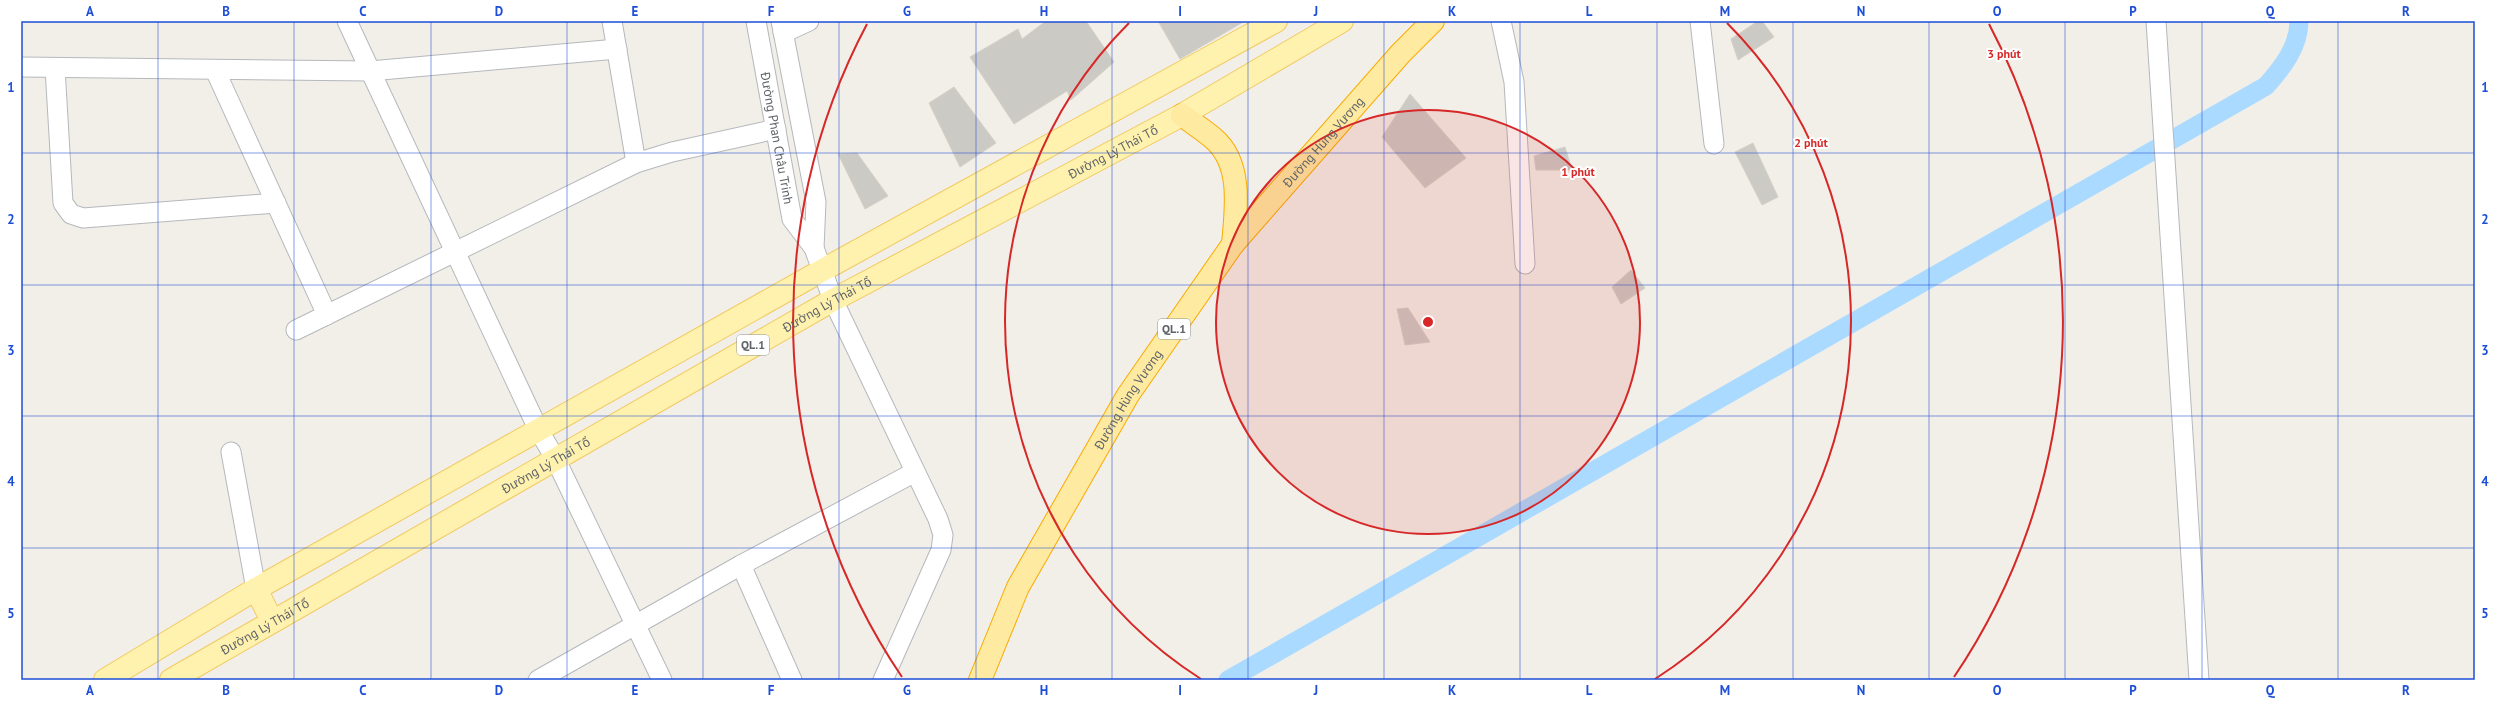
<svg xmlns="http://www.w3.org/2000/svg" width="2496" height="701" viewBox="0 0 2496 701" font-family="'PT Sans',sans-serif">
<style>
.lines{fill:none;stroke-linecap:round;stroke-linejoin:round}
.canal{stroke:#aadaff;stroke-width:19}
.building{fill:#cccac5;stroke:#d6d1c6}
.minor-casing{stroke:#b5b8bc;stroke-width:21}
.primary-casing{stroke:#f2c960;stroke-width:24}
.trunk-casing{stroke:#f9ab00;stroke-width:24}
.minor{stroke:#fff;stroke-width:19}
.primary{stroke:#fff2af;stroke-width:22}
.trunk{stroke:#feeaa1;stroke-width:22}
.grid{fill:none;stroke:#1d4ed8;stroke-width:1;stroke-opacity:0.55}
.ring{fill:none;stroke:#d62828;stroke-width:2}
.labels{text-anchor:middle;stroke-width:4;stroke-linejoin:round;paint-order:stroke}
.shield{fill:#fff;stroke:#8f9295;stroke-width:1}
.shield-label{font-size:12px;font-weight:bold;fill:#5f6368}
.street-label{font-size:13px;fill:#5f6368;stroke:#fff}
.centre{fill:#d62828;stroke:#fff;stroke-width:2}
.ring-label{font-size:12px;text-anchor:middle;font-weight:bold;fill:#d62828;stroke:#fff;stroke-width:4;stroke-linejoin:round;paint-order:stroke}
.neatline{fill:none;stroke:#1d4ed8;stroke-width:1.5}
.grid-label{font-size:13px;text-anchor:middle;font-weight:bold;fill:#1d4ed8}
</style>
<rect width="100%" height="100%" fill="#f1efe8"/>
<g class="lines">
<path class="canal" d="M 1228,680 L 2266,86 C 2282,68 2299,47 2299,21"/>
</g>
<g class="building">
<path d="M 1046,21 L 1086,21 L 1114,62 L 1071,100 L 1067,91 L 1014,124 L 970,57 L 1018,29 L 1022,39 Z"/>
<path d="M 1158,21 L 1245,21 L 1180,59 Z"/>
<path d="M 1758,21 L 1762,21 L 1774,37 L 1738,60 L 1731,39 Z"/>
<path d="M 954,87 L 996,143 L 960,167 L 929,103 Z"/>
<path d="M 1410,94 L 1466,158 L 1425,188 L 1382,137 Z"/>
<path d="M 1753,143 L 1778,197 L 1762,205 L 1735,152 Z"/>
<path d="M 1565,147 L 1572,170 L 1536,170 L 1534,156 Z"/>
<path d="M 857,153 L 888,196 L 865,209 L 838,154 Z"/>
<path d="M 1631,270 L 1645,288 L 1621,304 L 1612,287 Z"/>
<path d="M 1408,308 L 1430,342 L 1405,345 L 1397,309 Z"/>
</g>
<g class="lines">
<defs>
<g id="minor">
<path d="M 347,21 L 539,431 L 555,458 L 662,680"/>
<path d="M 612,21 L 636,163"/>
<path id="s1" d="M 756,21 L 792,219 L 814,248 L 833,300 L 938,519 L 943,535 L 941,550 L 883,680"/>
<path d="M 781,21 L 816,202 L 814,248"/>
<path d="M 1501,21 L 1514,82 L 1525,264"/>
<path d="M 1700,21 L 1714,144"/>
<path d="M 2156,21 L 2199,680"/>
<path d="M 783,33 L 809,21"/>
<path d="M 21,67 L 370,71 L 617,49"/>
<path d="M 55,68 L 63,203 L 71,214 L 83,218 L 276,203"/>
<path d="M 215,70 L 327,315"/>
<path d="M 296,330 L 636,163 L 672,152 L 776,129"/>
<path d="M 231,452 L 256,589"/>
<path d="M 741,565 L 792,680"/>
<path d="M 538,680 L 741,565 L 915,472"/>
</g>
<g id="primary">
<path d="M 256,589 L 272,621"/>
<path d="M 105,680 L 256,589 L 821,271 L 1276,21"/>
<path id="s2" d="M 171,680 L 833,300 L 1182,115 L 1342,21"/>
</g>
<g id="trunk">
<path d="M 1182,115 C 1192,123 1204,130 1214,139 C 1243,164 1236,210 1233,244"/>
<path id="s3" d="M 980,680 L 1018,587 L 1128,395 L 1233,244 L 1401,53 L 1433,21"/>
</g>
</defs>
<use href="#minor" class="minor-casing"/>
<use href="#primary" class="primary-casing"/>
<use href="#trunk" class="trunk-casing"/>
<use href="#minor" class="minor"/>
<use href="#primary" class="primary"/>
<use href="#trunk" class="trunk"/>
</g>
<path class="grid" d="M 158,21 L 158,680M 294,21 L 294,680M 431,21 L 431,680M 567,21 L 567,680M 703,21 L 703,680M 839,21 L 839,680M 976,21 L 976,680M 1112,21 L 1112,680M 1248,21 L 1248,680M 1384,21 L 1384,680M 1520,21 L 1520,680M 1657,21 L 1657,680M 1793,21 L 1793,680M 1929,21 L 1929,680M 2065,21 L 2065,680M 2202,21 L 2202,680M 2338,21 L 2338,680M 21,153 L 2475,153M 21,285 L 2475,285M 21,416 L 2475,416M 21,548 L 2475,548"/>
<circle cx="1428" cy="322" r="212" fill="#d62828" fill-opacity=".12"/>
<g class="ring">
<circle cx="1428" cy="322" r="212"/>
<path d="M1201 679A423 423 0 0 1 1129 23M1727 23A423 423 0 0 1 1655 679"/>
<path d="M902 677A635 635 0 0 1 867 24M1989 24A635 635 0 0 1 1954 677"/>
</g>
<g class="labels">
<g class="shield">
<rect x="1158" y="319" width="32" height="20" rx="3"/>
<rect x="737" y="335" width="32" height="20" rx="3"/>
</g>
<g class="shield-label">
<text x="1174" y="333">QL.1</text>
<text x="753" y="349">QL.1</text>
</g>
<g class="street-label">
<text dy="5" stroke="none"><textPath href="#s1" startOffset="119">Đường Phan Châu Trinh</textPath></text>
<text dy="5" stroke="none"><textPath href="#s3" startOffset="642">Đường Hùng Vương</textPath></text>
<text dy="5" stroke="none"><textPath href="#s2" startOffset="1080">Đường Lý Thái Tổ</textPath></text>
<text dy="5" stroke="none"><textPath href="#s2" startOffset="756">Đường Lý Thái Tổ</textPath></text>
<text dy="5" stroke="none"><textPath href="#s3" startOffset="318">Đường Hùng Vương</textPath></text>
<text dy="5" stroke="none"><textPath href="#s2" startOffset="432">Đường Lý Thái Tổ</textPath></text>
<text dy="5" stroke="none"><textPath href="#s2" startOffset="108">Đường Lý Thái Tổ</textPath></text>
</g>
</g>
<circle cx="1428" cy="322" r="6" class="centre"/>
<g class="ring-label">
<text x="2004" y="58">3 phút</text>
<text x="1811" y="147">2 phút</text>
<text x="1578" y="176">1 phút</text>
</g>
<rect width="2496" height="701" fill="none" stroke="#ffffff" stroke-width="44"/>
<rect x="22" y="22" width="2452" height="657" class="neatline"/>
<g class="grid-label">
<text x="90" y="16">A</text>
<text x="226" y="16">B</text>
<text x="363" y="16">C</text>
<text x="499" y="16">D</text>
<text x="635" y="16">E</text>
<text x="771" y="16">F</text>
<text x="907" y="16">G</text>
<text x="1044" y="16">H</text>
<text x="1180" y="16">I</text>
<text x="1316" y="16">J</text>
<text x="1452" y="16">K</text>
<text x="1589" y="16">L</text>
<text x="1725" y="16">M</text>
<text x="1861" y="16">N</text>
<text x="1997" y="16">O</text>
<text x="2133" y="16">P</text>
<text x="2270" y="16">Q</text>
<text x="2406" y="16">R</text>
<text x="11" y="92">1</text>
<text x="2485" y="92">1</text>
<text x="11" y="224">2</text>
<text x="2485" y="224">2</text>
<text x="11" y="355">3</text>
<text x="2485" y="355">3</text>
<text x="11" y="486">4</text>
<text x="2485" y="486">4</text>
<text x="11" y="618">5</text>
<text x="2485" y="618">5</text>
<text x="90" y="695">A</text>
<text x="226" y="695">B</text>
<text x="363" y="695">C</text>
<text x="499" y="695">D</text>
<text x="635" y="695">E</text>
<text x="771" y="695">F</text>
<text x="907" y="695">G</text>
<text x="1044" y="695">H</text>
<text x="1180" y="695">I</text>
<text x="1316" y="695">J</text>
<text x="1452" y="695">K</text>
<text x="1589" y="695">L</text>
<text x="1725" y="695">M</text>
<text x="1861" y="695">N</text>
<text x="1997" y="695">O</text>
<text x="2133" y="695">P</text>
<text x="2270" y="695">Q</text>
<text x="2406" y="695">R</text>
</g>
</svg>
